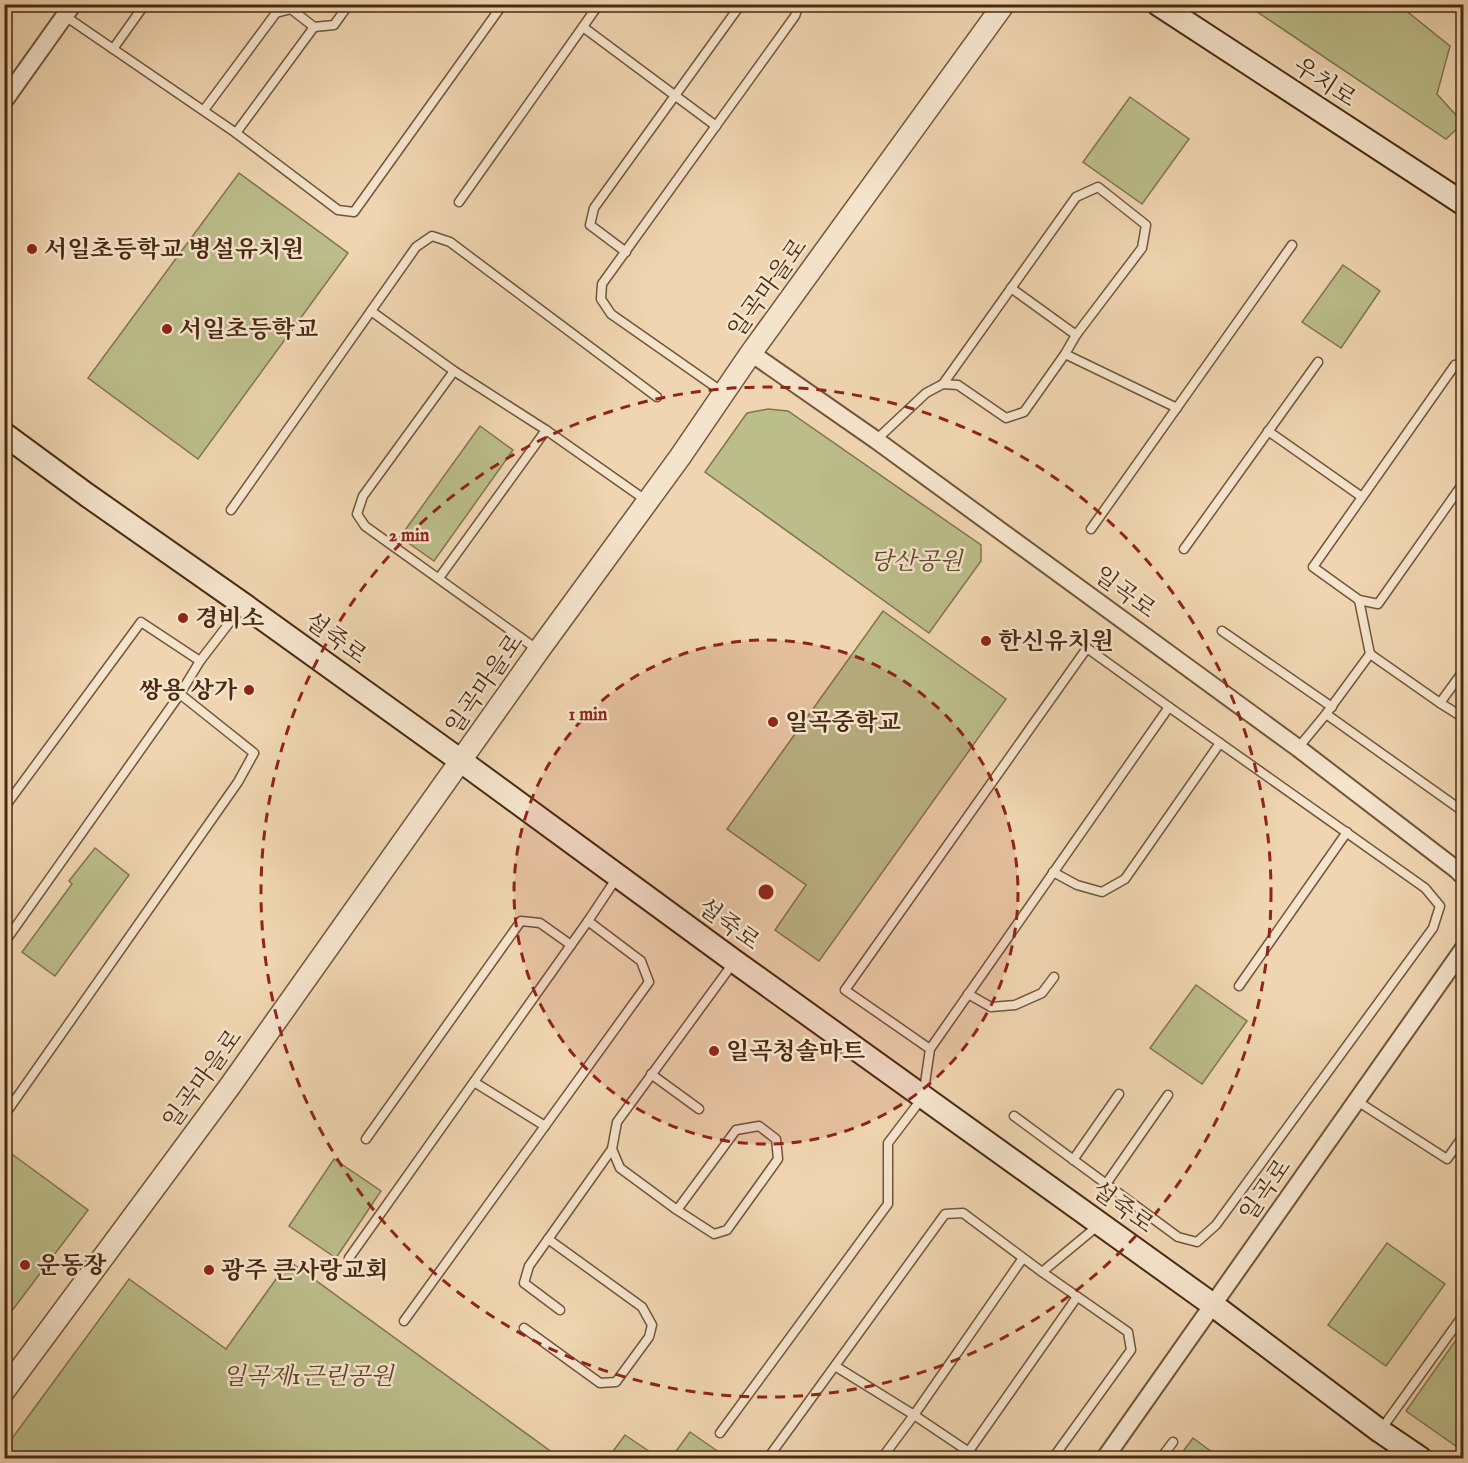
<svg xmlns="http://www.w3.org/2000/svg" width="1468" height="1463" viewBox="0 0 1468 1463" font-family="'IM FELL English','Noto Serif KR',serif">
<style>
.green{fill:#bbbd8a;stroke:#82744e;stroke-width:1.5}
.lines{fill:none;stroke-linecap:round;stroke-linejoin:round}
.service-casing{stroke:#72553a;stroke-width:11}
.minor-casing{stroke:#72553a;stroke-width:20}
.tertiary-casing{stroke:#72553a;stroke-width:24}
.secondary-casing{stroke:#492a12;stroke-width:26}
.service{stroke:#f5e4cc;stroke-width:8}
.minor{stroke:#f5e4cc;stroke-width:16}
.tertiary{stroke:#f5e4cc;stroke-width:21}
.secondary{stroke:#f5e4cc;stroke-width:22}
.ring{fill:none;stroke:#8f2418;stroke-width:3;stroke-dasharray:10 8}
.poi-dot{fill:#8f2418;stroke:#f5e4cc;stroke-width:2}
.labels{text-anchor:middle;stroke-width:5;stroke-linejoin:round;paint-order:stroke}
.street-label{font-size:24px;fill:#492a12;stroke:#f5e4cc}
.poi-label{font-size:24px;font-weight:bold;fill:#492a12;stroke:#f5e4cc;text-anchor:start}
.park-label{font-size:24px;font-style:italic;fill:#60472a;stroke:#f5e4cc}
.centre{fill:#8f2418;stroke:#f5e4cc;stroke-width:3}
.ring-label{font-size:18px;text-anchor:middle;font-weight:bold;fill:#8f2418;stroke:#f5e4cc;stroke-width:5;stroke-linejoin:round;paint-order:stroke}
</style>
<rect width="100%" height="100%" fill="#efd5b1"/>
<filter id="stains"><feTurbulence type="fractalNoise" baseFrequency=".00333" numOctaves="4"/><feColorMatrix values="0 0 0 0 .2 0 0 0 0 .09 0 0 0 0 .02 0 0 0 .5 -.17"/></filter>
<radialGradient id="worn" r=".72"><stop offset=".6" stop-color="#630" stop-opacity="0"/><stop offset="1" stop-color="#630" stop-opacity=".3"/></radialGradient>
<g class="green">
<path d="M 1247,5 L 1399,5 L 1450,46 L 1437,94 L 1463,123 L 1446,139 Z"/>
<path d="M 1130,97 L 1189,139 L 1142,204 L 1083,162 Z"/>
<path d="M 239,173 L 348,253 L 198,459 L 88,378 Z"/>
<path d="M 1343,265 L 1380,291 L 1341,348 L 1302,322 Z"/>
<path d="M 768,409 L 788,411 L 981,545 L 981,561 L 929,633 L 705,472 L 747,413 Z"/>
<path d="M 480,426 L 513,450 L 434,561 L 400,537 Z"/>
<path d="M 883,611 L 1006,699 L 819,961 L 775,930 L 806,885 L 727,829 Z"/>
<path d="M 95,848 L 129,875 L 55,976 L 22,952 L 72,884 L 69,881 Z"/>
<path d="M 1196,985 L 1247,1021 L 1202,1084 L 1150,1048 Z"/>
<path d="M 5,1149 L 88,1210 L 5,1320 Z"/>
<path d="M 334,1159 L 381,1191 L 336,1258 L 289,1226 Z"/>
<path d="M 1387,1243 L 1445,1284 L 1386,1366 L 1328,1325 Z"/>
<path d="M 289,1261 L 560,1458 L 5,1458 L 5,1448 L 129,1279 L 226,1349 Z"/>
<path d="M 1463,1330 L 1463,1451 L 1406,1411 Z"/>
<path d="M 690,1432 L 726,1457 L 725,1458 L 671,1458 Z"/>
<path d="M 625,1435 L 659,1458 L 608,1458 Z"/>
<path d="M 1193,1438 L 1220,1458 L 1178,1458 Z"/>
</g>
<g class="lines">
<defs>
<g id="service">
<path d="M 65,16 L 236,133 L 338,210 L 354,212 L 503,4"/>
<path d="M 314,27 L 334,25 L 349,4"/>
<path d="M 583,27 L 716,126"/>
<path d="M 113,49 L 145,4"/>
<path d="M 204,110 L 276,13 L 291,9 L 314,27 L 236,133"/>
<path d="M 459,202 L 599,4"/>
<path d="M 626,252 L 590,225 L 594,208 L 741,4"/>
<path d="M 1011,288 L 1076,335"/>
<path d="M 371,311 L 454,371 L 546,430 L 647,501"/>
<path d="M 1065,354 L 1177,408"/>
<path d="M 1464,370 L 1455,365 L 1313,567 L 1359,600 L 1378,604 L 1464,482"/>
<path d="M 454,371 L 363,496 L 357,514 L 365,526 L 538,650"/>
<path d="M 724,393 L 611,314 L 601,299 L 602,284 L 795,16 L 799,4"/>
<path d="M 1268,431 L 1362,497"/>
<path d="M 876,440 L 926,393 L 943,384 L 958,385 L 1006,418 L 1024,412 L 1065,354 L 1076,335 L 1142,248 L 1146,225 L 1098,187 L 1076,197 L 943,384"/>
<path d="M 231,510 L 416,247 L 432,236 L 450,242 L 657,397"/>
<path d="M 1091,529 L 1292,245"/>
<path d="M 1184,549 L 1318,362"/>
<path d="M 439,578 L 546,430"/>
<path d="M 1359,600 L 1370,654"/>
<path d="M 1222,631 L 1332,707"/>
<path d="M 1440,703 L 1464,718"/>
<path d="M 1326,714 L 1464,812"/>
<path d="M 1298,748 L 1326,714 L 1370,654 L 1440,703 L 1464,670"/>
<path d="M 4,808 L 141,622 L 200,661"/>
<path d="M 1053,872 L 1077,885 L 1102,892 L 1125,879 L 1220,743"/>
<path d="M 4,943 L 180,694 L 200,661 L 243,605"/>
<path d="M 1239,986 L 1347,832"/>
<path d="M 968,994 L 991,1007 L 1015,1005 L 1042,993 L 1054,977"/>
<path d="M 651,1074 L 699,1109"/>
<path d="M 474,1082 L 545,1126"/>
<path d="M 1357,1101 L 1447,1159 L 1464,1135"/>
<path d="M 4,1107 L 8,1110 L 238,782 L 254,753 L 180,694"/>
<path d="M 1014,1116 L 1178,1237 L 1197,1242 L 1216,1225 L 1433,928 L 1440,906 L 1425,888 L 1169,707"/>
<path d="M 366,1139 L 521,921 L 540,923 L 571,945"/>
<path d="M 1073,1160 L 1119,1094"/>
<path d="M 1106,1184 L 1168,1095"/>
<path d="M 677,1210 L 736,1130 L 759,1126 L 776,1139 L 778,1159 L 727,1230 L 714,1234 L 677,1210 L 620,1168 L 612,1149 L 617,1122 L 734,962"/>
<path d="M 349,1258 L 588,921 L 618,876"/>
<path d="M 560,1310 L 524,1283 L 529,1266 L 612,1149"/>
<path d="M 404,1321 L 649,982 L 641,961 L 588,921"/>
<path d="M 524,1328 L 600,1383 L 616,1382 L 649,1337 L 652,1325 L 642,1307 L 548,1239"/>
<path d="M 835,1366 L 914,1415 L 978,1458"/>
<path d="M 1380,1431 L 1464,1314"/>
<path d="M 720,1433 L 888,1204 L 888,1143 L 923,1097 L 930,1049 L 1169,707 L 1087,648 L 845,990 L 930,1049"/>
<path d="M 768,1458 L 945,1214 L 963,1213 L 1042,1272"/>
<path d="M 882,1458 L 914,1415 L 1023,1258"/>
<path d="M 964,1458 L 1077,1297"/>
<path d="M 1053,1458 L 1131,1350 L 1128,1332 L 1042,1272 L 1100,1224"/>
<path d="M 1161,1458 L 1173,1442"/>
</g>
<g id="minor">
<path d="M 4,101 L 73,4"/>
<path d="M 751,353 L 876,440 L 1298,748 L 1457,870 L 1464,877"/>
<path d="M 1105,1458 L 1464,948"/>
</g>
<path id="tertiary" d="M 4,1391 L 230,1086 L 539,650 L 680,457 L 751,353 L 1004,4"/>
<g id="secondary">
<path d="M 1158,4 L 1464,204"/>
<path d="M 4,434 L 87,495 L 244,605 L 461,761 L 734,961 L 1213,1305 L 1380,1431 L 1420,1458"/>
</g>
</defs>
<use href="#service" class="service-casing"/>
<use href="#minor" class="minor-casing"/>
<use href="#tertiary" class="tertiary-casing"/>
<use href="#secondary" class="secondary-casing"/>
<use href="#service" class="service"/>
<use href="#minor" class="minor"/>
<use href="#tertiary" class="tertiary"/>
<use href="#secondary" class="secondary"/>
</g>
<circle cx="766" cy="892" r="252" fill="#8f2418" fill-opacity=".12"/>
<g class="ring">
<circle cx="766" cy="892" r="252"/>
<circle cx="766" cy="892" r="505"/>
</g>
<g class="poi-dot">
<circle cx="32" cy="249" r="6"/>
<circle cx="167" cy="329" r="6"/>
<circle cx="183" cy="618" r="6"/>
<circle cx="986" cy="641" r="6"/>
<circle cx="249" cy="690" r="6"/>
<circle cx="773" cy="722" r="6"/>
<circle cx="714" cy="1051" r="6"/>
<circle cx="25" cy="1265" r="6"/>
<circle cx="209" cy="1270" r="6"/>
</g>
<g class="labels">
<g class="street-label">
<text transform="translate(1325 82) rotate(33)" y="8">우치로</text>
<text transform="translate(767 288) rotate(-54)" y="8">일곡마을로</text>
<text transform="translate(1125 592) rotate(36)" y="8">일곡로</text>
<text transform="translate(336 638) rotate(36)" y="8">설죽로</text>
<text transform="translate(484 684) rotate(-55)" y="8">일곡마을로</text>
<text transform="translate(729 924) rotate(36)" y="8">설죽로</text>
<text transform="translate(202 1079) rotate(-54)" y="8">일곡마을로</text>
<text transform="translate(1265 1190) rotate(-55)" y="8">일곡로</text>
<text transform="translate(1123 1207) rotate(36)" y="8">설죽로</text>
</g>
<g class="poi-label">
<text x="44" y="257">서일초등학교 병설유치원</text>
<text x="179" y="337">서일초등학교</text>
<text x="195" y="626">경비소</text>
<text x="998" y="649">한신유치원</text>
<text x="237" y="698" text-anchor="end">쌍용 상가</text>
<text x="785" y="730">일곡중학교</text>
<text x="726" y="1059">일곡청솔마트</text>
<text x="37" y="1273">운동장</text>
<text x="221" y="1278">광주 큰사랑교회</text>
</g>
<g class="park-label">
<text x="916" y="569">당산공원</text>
<text x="308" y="1384">일곡제1근린공원</text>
</g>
</g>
<circle cx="766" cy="892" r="9" class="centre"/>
<g class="ring-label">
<text x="409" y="541">2 min</text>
<text x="588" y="720">1 min</text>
</g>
<rect width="1468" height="1463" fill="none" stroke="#efd5b1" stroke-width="24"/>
<rect x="6" y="6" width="1456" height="1451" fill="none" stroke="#492a12" stroke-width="3"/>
<rect x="12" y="12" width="1444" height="1439" fill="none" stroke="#492a12" stroke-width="1.5"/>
<rect width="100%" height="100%" filter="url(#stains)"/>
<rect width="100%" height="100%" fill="url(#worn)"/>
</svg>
